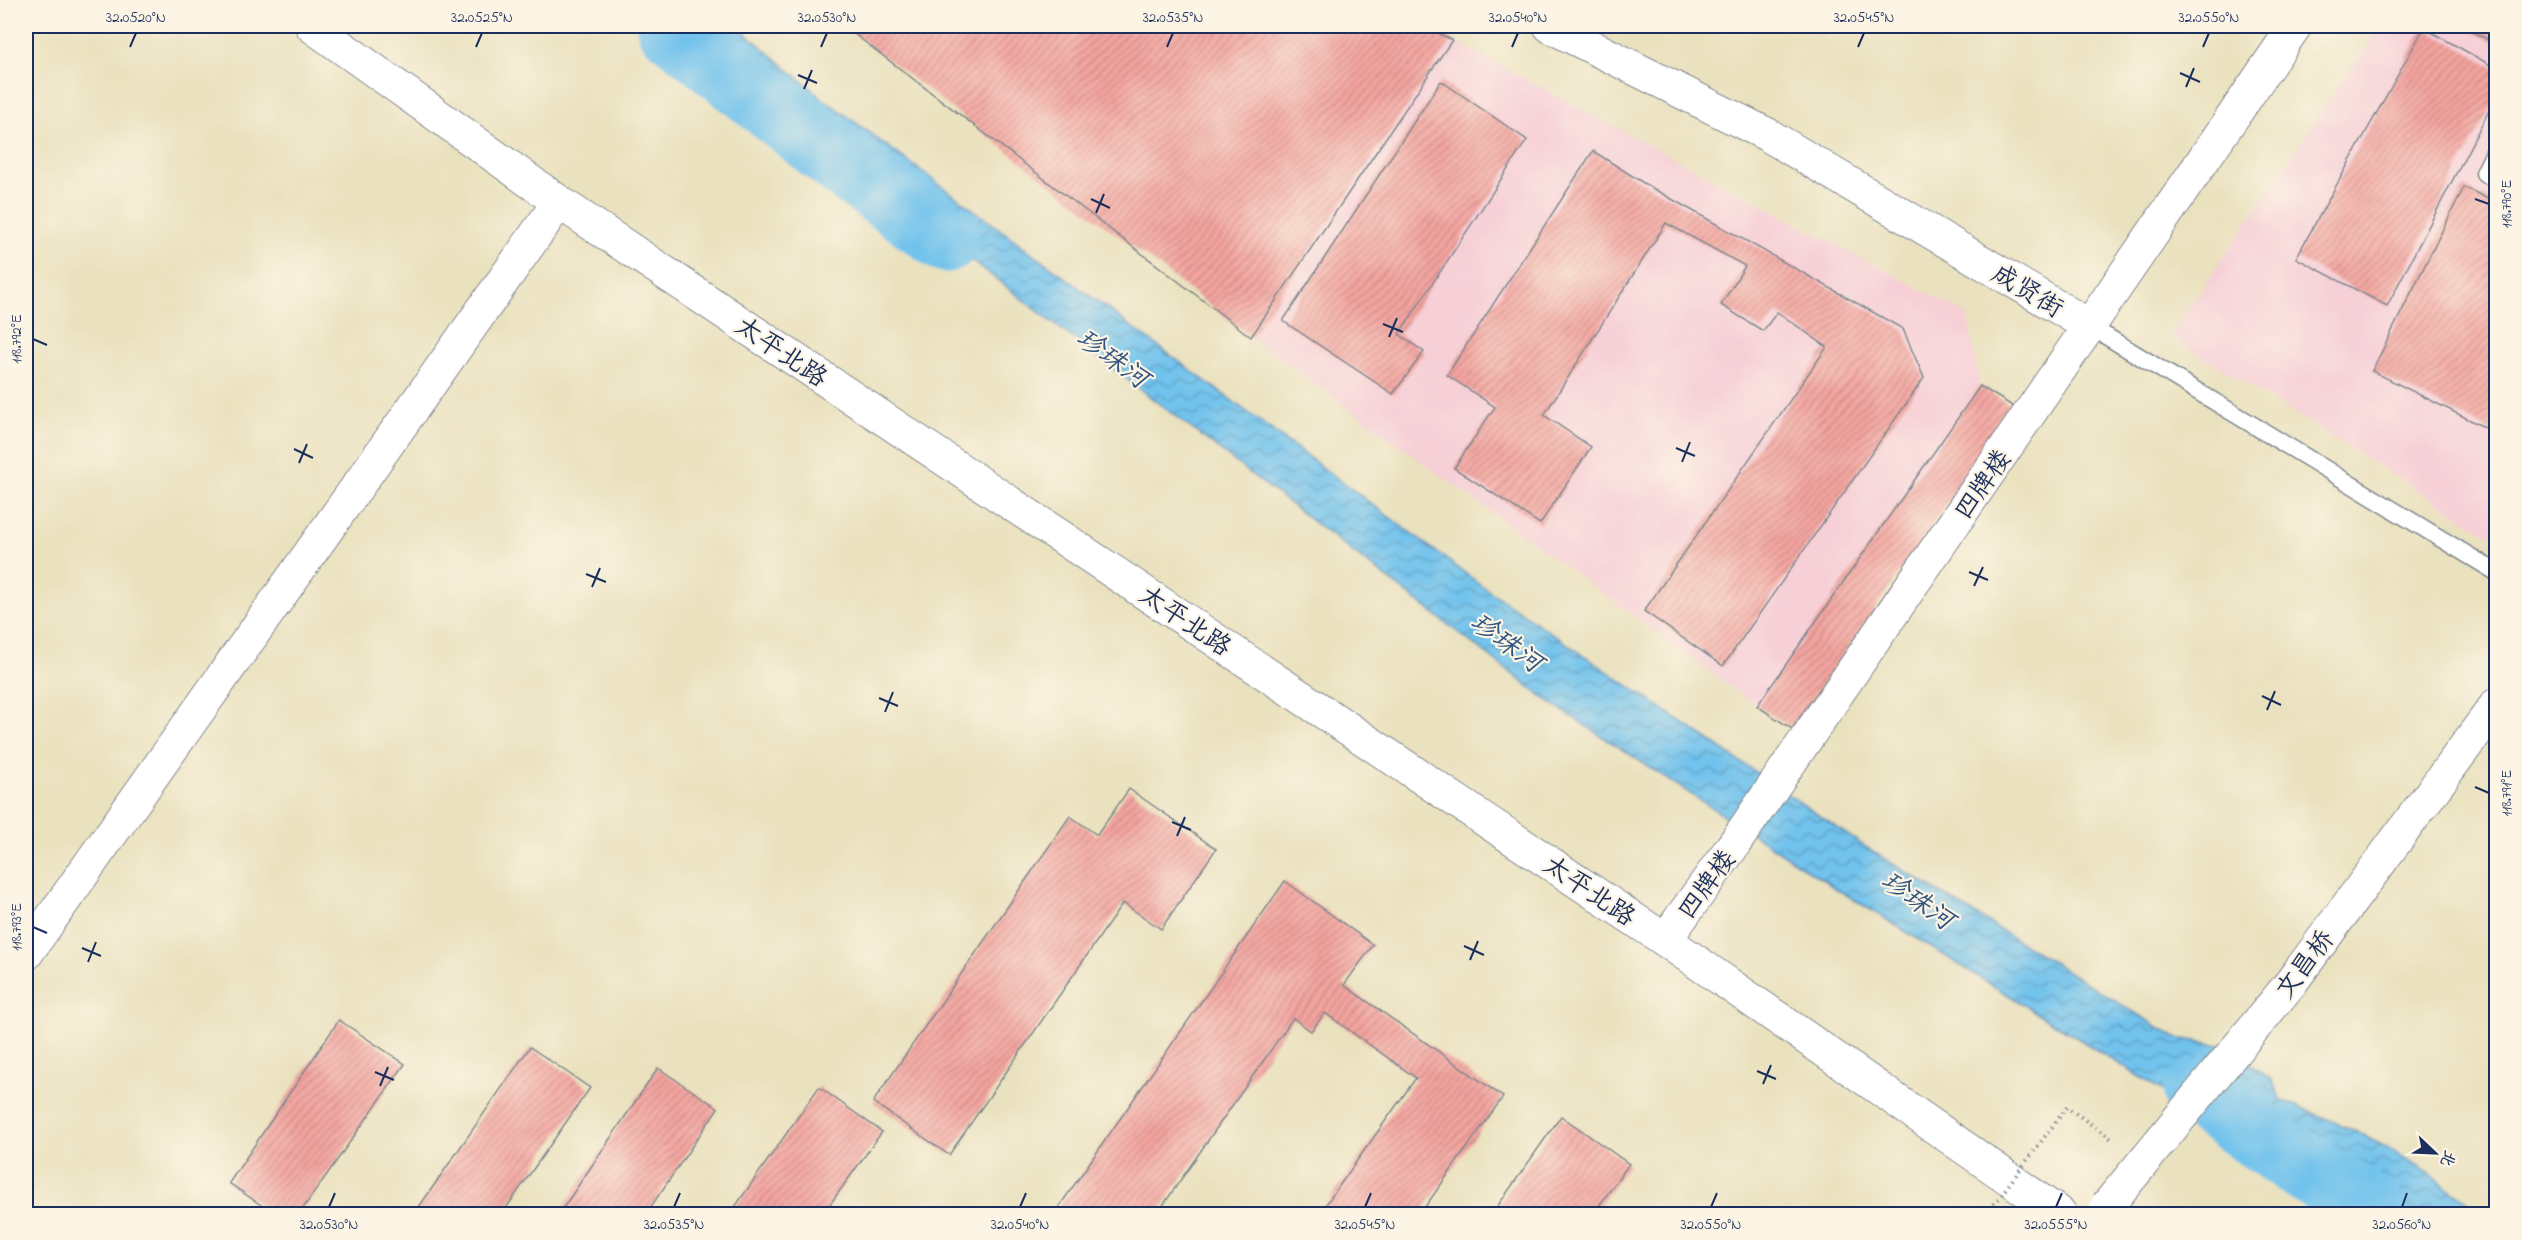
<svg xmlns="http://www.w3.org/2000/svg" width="2522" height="1240" viewBox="0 0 2522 1240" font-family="'Indie Flower','LXGW WenKai TC',sans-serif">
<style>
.built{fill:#f6cfd7}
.water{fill:url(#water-waves);stroke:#4678a5;stroke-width:1.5}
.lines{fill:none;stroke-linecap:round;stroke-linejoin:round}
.river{stroke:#71c2ec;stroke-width:69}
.building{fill:url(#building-hatch)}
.service-casing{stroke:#82888e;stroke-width:19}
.minor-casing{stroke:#82888e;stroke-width:35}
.tertiary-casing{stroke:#82888e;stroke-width:35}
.secondary-casing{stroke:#82888e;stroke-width:35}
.service{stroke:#fff;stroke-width:16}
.minor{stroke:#fff;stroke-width:33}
.tertiary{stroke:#fff;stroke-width:33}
.secondary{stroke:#fff;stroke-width:33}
.minor-bridge-casing{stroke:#82888e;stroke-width:35;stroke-linecap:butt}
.path-bridge{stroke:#82888e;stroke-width:4;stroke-dasharray:1.5 4.5;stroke-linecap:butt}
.minor-bridge{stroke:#fff;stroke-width:33}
.ticks{fill:none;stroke:#1b2f5e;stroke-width:2}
.labels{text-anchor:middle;stroke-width:4.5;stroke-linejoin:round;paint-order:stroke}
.street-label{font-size:26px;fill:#1b2f5e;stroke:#fcf5e5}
.water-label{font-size:27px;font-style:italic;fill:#305482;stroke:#fcf5e5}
.neatline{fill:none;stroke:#1b2f5e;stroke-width:2}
.ticks-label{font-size:15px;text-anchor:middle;fill:#1b2f5e}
</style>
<defs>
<pattern id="water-waves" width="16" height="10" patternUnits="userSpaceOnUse" patternTransform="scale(1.5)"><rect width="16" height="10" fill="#71c2ec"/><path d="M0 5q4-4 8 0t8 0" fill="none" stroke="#5c9ec2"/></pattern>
<pattern id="building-hatch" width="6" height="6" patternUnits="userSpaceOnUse" patternTransform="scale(1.5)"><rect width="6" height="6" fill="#f4a49f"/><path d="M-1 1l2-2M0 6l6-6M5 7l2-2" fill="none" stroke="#c58685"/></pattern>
</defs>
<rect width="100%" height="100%" fill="#fcf5e5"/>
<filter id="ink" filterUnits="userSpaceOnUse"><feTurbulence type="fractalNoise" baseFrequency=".0167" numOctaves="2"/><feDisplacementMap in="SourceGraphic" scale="12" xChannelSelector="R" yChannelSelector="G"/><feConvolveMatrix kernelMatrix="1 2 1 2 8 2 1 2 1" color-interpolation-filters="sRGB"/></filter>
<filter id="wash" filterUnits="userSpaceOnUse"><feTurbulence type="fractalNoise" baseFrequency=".008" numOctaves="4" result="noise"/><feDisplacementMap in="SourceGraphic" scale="24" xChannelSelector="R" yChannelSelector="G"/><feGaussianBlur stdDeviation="1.35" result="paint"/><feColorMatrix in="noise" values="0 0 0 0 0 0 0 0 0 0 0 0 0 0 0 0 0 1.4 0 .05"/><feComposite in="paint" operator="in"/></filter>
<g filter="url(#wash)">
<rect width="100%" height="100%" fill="#eae1be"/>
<g class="built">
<path d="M 1803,26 L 1831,26 L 1823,38 Z"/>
<path d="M 2380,26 L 2496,26 L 2496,539 L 2170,336 Z"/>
<path d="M 1452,40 L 1967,314 L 1980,386 L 1757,706 L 1251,337 Z"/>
</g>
<path class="water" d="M 680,26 L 737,26 L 821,97 L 1488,590 L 1864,846 L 2176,1038 L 2221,1045 L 2271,1078 L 2280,1099 L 2362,1134 L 2417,1165 L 2484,1214 L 2394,1214 L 2351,1185 L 2158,1088 L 1837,889 L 1549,702 L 843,162 Z"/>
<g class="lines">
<g class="river">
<path d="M 671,26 L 853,171 L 946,238"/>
<path d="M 2197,1093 L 2373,1214"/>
</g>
</g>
<g id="blocks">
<g class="building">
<path d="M 844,26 L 1424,26 L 1452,40 L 1251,337 Z"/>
<path d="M 2462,26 L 2496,26 L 2496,44 Z"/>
<path d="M 2424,28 L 2496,68 L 2496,97 L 2387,306 L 2296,258 Z"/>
<path d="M 1441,81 L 1527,140 L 1399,334 L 1424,352 L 1393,394 L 1283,321 Z"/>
<path d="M 1593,151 L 1645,184 L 1903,329 L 1924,378 L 1723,666 L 1644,611 L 1827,347 L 1777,312 L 1763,331 L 1721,305 L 1745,266 L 1666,223 L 1544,415 L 1591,447 L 1540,524 L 1454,468 L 1495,407 L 1447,375 Z"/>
<path d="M 2464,187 L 2496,203 L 2496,433 L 2372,371 Z"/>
<path d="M 1980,386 L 2014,407 L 1792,729 L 1757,706 Z"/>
<path d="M 1129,789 L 1216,849 L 1161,929 L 1123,903 L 949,1155 L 873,1102 L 1070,816 L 1097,835 Z"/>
<path d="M 1285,881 L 1373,945 L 1344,985 L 1503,1097 L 1420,1214 L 1319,1214 L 1416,1078 L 1325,1013 L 1311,1031 L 1293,1018 L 1157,1214 L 1054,1214 Z"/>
<path d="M 339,1020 L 405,1064 L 299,1214 L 274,1214 L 229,1183 Z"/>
<path d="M 530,1047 L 590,1088 L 502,1214 L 414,1214 Z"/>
<path d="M 658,1068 L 718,1108 L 646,1214 L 559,1214 Z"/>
<path d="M 819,1087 L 882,1132 L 823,1214 L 730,1214 Z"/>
<path d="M 1561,1116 L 1629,1164 L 1593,1214 L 1492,1214 Z"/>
<path d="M 907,1208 L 916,1214 L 903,1214 Z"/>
<path d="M 224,1209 L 232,1214 L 220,1214 Z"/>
</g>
</g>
</g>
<g filter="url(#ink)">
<use href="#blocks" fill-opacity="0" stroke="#82888e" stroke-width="1.5"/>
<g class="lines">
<defs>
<g id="service">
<path d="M 2496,148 L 2484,173 L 2496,179"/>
<path d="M 2091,327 L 2496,572"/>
</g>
<g id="minor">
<path d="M 1550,26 L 1768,135 L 2091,327"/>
<path d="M 26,954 L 559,202"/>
<path d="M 2290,984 L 2496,705"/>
</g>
<path id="tertiary" d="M 1665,940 L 1732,847 L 2295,26"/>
<path id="secondary" d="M 312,26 L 559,202 L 1665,940 L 2060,1214"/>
</defs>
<use href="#service" class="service-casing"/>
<use href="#minor" class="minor-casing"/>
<use href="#tertiary" class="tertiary-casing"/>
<use href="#secondary" class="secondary-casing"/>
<use href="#service" class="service"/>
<use href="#minor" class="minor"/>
<use href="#tertiary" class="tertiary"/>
<use href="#secondary" class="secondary"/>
<defs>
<path id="minor-bridge" d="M 2107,1206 L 2290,984"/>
</defs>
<use href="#minor-bridge" class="minor-bridge-casing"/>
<path class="path-bridge" d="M 1987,1214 L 2067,1107 L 2113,1140"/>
<use href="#minor-bridge" class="minor-bridge"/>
</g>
</g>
<path class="ticks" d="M 130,47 L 136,33M 476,47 L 482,33M 821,47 L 827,33M 1167,47 L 1173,33M 1512,47 L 1518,33M 1858,47 L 1864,33M 2203,47 L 2209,33M 2180,73 L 2200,82M 798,75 L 817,83M 2186,87 L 2194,68M 804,89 L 812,70M 1091,199 L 1110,208M 2475,199 L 2489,204M 1096,213 L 1104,194M 1383,324 L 1403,332M 1389,337 L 1397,318M 33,339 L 47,345M 1676,448 L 1695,456M 294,449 L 313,458M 1682,462 L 1690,442M 299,463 L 307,444M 1969,572 L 1988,580M 586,574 L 606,582M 1974,586 L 1983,567M 592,587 L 600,568M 2262,696 L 2281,705M 879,698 L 898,706M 2267,710 L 2275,691M 885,712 L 893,692M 2475,787 L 2489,793M 1172,822 L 1191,830M 1177,836 L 1185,817M 33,927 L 47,933M 1464,946 L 1484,955M 82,948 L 101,956M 1470,960 L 1478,941M 88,962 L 96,942M 1757,1071 L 1776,1079M 375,1072 L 394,1080M 1763,1084 L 1771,1065M 380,1086 L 388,1067M 329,1207 L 335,1193M 674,1207 L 680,1193M 1020,1207 L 1026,1193M 1365,1207 L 1371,1193M 1711,1207 L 1717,1193M 2056,1207 L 2062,1193M 2402,1207 L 2407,1193"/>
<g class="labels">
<g class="street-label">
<text transform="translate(2028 290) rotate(31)" y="9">成贤街</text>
<text transform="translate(782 351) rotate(34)" y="9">太平北路</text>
<text transform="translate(1982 484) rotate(-55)" y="9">四牌楼</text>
<text transform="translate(1186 620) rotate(34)" y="9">太平北路</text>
<text transform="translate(1706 884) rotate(-54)" y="9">四牌楼</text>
<text transform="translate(1590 890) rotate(34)" y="9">太平北路</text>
<text transform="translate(2304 964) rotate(-53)" y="9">文昌桥</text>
</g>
<g class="water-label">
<text transform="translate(1113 358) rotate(36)" y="9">珍珠河</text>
<text transform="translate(1507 642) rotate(36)" y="9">珍珠河</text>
<text transform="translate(1918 900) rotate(35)" y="9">珍珠河</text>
</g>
</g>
<rect width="2522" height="1240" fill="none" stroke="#fcf5e5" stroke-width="66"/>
<g transform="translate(2435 1153) rotate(113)" stroke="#fcf5e5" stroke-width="4.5" paint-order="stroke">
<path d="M0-4.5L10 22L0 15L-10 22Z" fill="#1b2f5e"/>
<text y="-9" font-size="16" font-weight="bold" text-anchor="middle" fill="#1b2f5e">北</text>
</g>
<rect x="33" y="33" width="2456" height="1174" class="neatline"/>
<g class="ticks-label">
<text x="136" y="22">32.0520°N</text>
<text x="482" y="22">32.0525°N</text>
<text x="827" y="22">32.0530°N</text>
<text x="1173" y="22">32.0535°N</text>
<text x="1518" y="22">32.0540°N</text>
<text x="1864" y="22">32.0545°N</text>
<text x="2209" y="22">32.0550°N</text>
<text transform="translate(2506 204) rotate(-90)" y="5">118.790°E</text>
<text transform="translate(16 339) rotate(-90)" y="5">118.792°E</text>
<text transform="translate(2506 793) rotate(-90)" y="5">118.791°E</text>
<text transform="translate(16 927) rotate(-90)" y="5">118.793°E</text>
<text x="329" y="1229">32.0530°N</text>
<text x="674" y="1229">32.0535°N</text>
<text x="1020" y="1229">32.0540°N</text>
<text x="1365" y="1229">32.0545°N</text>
<text x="1711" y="1229">32.0550°N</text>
<text x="2056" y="1229">32.0555°N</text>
<text x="2402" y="1229">32.0560°N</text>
</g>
</svg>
